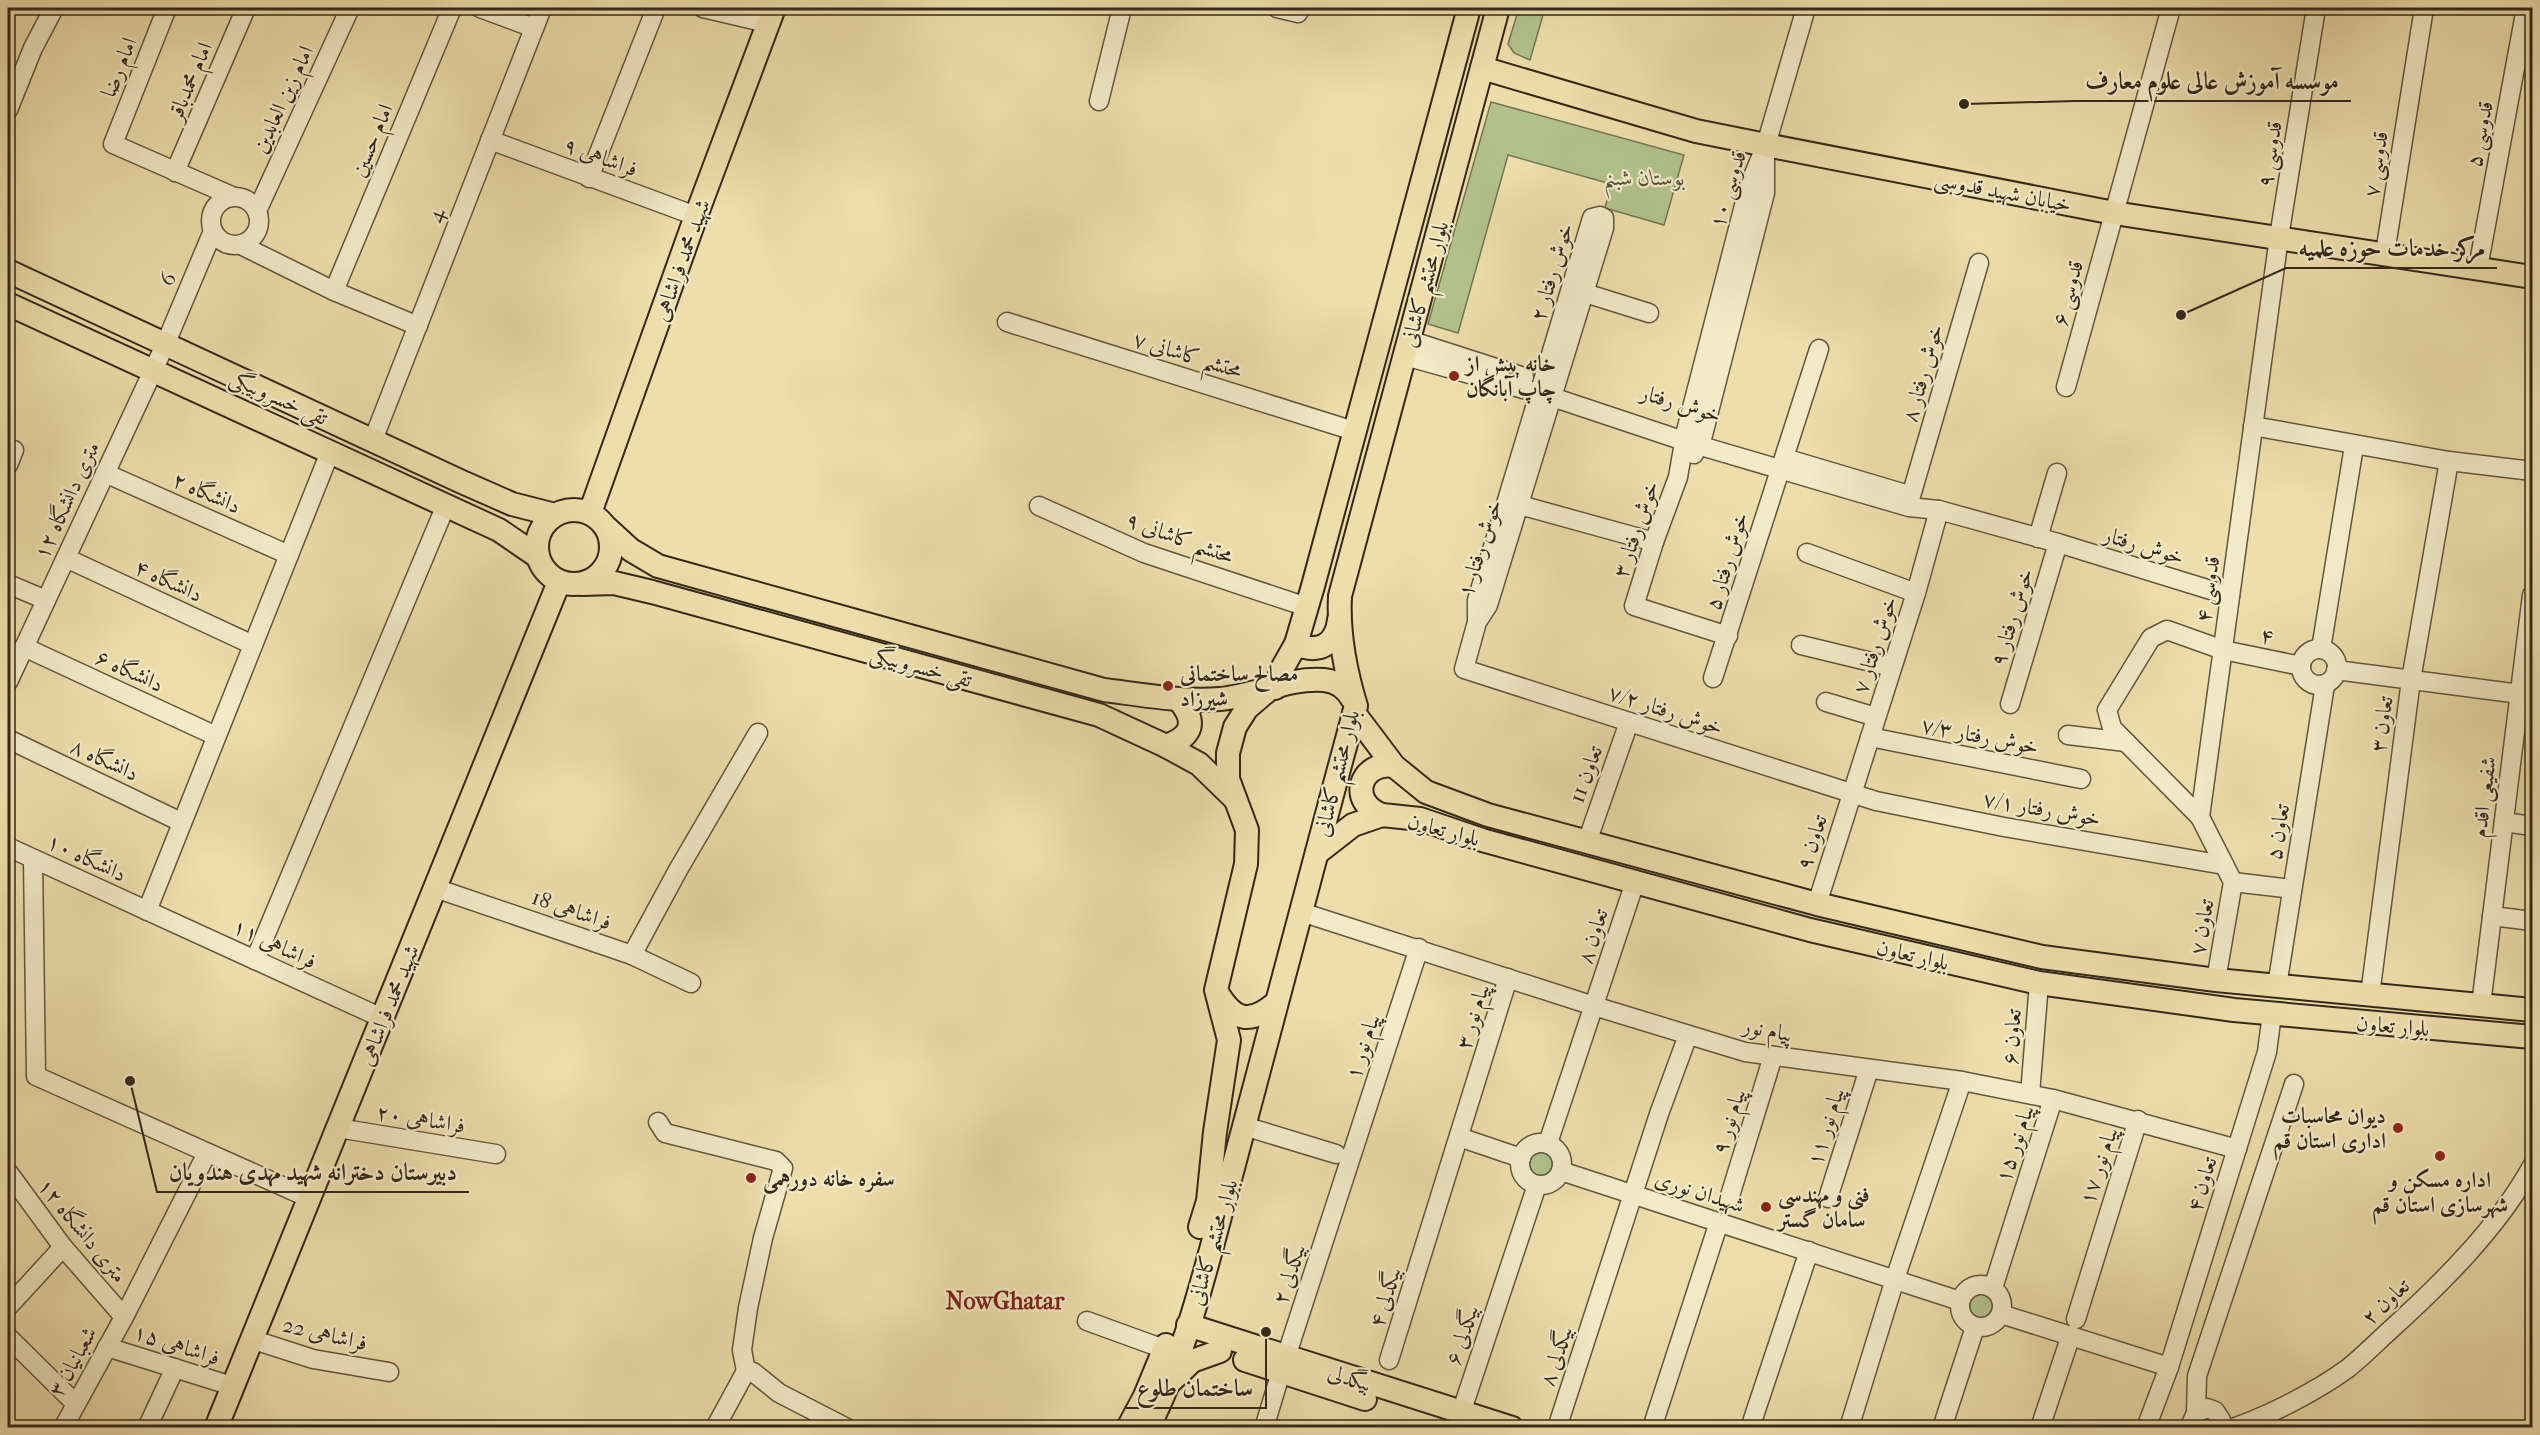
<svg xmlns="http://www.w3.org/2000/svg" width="2540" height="1435" viewBox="0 0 2540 1435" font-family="'IM FELL French Canon',Amiri,serif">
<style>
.green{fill:#b2c28d;stroke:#737554;stroke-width:1.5}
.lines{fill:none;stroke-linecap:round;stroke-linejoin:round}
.minor-casing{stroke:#62563e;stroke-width:21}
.major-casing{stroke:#34281a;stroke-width:26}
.minor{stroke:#f3eac8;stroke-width:18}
.major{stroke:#eddeab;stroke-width:22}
.poi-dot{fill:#8f2418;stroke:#f3eac8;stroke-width:2}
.labels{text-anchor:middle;stroke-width:4.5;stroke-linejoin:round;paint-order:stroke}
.street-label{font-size:22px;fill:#34281a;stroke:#f3eac8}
.park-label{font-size:22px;font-style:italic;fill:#544e37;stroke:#f3eac8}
.poi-label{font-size:22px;font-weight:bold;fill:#34281a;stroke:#f3eac8;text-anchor:start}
.neighbourhood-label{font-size:24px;font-weight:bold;fill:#7a1f14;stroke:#f3eac8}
.leader{fill:none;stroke:#34281a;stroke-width:2}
.callout-dot{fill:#34281a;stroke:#f3eac8;stroke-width:2}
.callout-label{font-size:24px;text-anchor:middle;font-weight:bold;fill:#34281a;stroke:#f3eac8;stroke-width:4.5;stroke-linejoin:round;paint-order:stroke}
</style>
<rect width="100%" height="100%" fill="#eddeab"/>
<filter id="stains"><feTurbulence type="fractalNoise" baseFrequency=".00333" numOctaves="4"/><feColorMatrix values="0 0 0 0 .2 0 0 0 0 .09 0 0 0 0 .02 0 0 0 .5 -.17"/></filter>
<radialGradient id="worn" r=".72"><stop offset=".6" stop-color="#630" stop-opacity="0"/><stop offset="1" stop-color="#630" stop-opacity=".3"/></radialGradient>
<g class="green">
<path d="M 1519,8 L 1545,8 L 1530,60 L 1514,53 L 1508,44 Z"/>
<path d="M 1491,102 L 1684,155 L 1664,225 L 1605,208 L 1611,184 L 1508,155 L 1458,333 L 1428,324 Z"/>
<circle cx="1540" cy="1163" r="13"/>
<circle cx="1980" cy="1305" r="13"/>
</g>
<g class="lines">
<defs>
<g id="minor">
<path d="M 167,8 L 113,144 L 232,196"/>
<path d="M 480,8 L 534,28"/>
<path d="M 703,8 L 754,20"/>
<path d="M 1277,8 L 1298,13"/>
<path d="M 1099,101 L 1122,8"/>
<path d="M 8,110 L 33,48 L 54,8"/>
<path d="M 490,140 L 696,216"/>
<path d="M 175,172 L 246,8"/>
<path d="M 589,178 L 656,8"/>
<circle cx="235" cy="221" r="24"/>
<path d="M 257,211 L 350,8"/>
<path d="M 241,245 L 334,291 L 418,326"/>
<path d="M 2385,253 L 2424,8"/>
<path d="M 2478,268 L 2526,8"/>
<path d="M 334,291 L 452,8"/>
<path d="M 1585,293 L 1649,313"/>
<path d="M 1007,322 L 1354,431"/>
<path d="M 1409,340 L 1524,377"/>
<path d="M 1405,356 L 1552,397 L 1684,441 L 1854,491 L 1909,507 L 1939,510 L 2058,543 L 2230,596"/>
<path d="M 2066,387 L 2171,8"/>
<path d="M 2253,426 L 2449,461 L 2532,471"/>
<path d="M 373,440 L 542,8"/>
<path d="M 1694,454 L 1703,435 L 1765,193 L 1765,156"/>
<path d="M 1791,460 L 1902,493"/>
<path d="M 8,465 L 14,450"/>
<path d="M 105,473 L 289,555"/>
<path d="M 1911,496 L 1979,263"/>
<path d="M 1509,502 L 1654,542"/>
<path d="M 1039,506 L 1144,553 L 1307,607"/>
<path d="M 2038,538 L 2057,473"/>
<path d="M 1807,553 L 1916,593"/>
<path d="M 66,558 L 253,645"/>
<path d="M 8,584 L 46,600"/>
<path d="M 1477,622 L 1488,605 L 1604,228 L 1604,218 L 1600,216 L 1592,218 L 1477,600 L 1477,622 L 1464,669 L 1876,801 L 2004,827 L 2224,865"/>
<path d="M 1728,636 L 1634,606 L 1654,542 L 1678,477 L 1686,431 L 1749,186 L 1766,145 L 1806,8"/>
<path d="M 1801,645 L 1892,667"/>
<path d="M 24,647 L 216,736"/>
<circle cx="2319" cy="667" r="18"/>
<path d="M 2321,649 L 2354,446"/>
<path d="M 2336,670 L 2520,694"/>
<path d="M 1713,678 L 1819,349"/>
<path d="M 8,682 L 165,345 L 213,231"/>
<path d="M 1826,702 L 1876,717"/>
<path d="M 2010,704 L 2058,543"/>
<path d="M 2068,735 L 2126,742"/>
<path d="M 1870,737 L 2081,779"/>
<path d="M 8,739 L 181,822"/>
<path d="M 2200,817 L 2112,728 L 2107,710 L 2151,638 L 2167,630 L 2223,650 L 2301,666"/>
<path d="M 2504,822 L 2532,826"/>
<path d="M 1587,842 L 1629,722"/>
<path d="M 8,847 L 382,1018"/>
<path d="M 33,859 L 36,1076 L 309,1198"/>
<path d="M 435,888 L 632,955 L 691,983"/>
<path d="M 2292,889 L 2233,882 L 2200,817 L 2279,237 L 2316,8"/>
<path d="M 1817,904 L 1916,593 L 1939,510"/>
<path d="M 147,911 L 330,452"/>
<path d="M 1301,912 L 1594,1006 L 1745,1052 L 1962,1081 L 2053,1099 L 2237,1149"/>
<path d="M 2492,916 L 2532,921"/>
<path d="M 632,955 L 678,870 L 758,733"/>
<path d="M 255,960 L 446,505"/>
<path d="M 2216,980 L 2233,882"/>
<path d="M 2277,986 L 2325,685"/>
<path d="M 2370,995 L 2411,680 L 2449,461"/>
<path d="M 2481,1005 L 2532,595"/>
<path d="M 2030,1094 L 2039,983"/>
<path d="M 658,1122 L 665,1133 L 776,1161 L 783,1168 L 763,1238 L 748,1308 L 742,1350 L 746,1371"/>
<path d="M 1244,1126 L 1336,1154"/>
<path d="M 338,1128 L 496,1154"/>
<path d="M 1459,1137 L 1521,1158"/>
<circle cx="1541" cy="1164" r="21"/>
<path d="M 1548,1143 L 1635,882"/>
<path d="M 1561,1171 L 1960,1301"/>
<path d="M 8,1172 L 63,1247 L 124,1317"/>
<path d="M 1828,1198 L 1869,1069"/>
<path d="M 1729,1199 L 1773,1056"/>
<circle cx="1981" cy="1306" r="21"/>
<path d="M 1993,1288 L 2053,1099"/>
<path d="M 8,1307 L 63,1247"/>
<path d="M 2001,1314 L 2169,1367"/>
<path d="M 2076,1319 L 2138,1120"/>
<path d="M 1087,1321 L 1164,1349"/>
<path d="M 8,1337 L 76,1404"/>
<path d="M 251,1339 L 313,1359 L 389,1372"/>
<path d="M 107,1347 L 232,1386"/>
<path d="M 1286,1357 L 1419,948"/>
<path d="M 1389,1360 L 1508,978"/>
<path d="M 1461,1413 L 1537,1185"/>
<path d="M 2196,1413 L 2197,1376 L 2294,1084"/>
<path d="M 63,1428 L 124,1317 L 207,1153"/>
<path d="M 147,1428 L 175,1368"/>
<path d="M 715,1428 L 746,1371 L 753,1372 L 779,1393 L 847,1428"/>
<path d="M 1264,1428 L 1281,1372"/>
<path d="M 1456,1428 L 1456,1427"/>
<path d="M 1557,1428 L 1659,1114 L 1688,1035"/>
<path d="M 1652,1428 L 1719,1222"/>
<path d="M 1750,1428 L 1809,1251"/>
<path d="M 1849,1428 L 1895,1279 L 1962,1081"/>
<path d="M 1942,1428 L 1975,1327"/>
<path d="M 2040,1428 L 2071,1335"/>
<path d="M 2146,1428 L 2169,1367 L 2267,1052 L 2272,1014"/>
<path d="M 2193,1428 L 2191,1424 L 2196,1413 L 2207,1408 L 2215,1411 L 2221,1420 L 2219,1428"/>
<path d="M 2233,1428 C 2270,1415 2315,1392 2347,1369 C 2361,1358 2375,1344 2388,1332 C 2441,1284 2497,1229 2532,1166"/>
</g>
<g id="major">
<path d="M 1482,68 L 1696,131 L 1766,145 L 2114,213 L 2532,277"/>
<path d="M 8,271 L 462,482 L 512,504 L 555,515"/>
<path d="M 8,304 L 499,530 L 537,556"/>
<circle cx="574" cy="547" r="37"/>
<path d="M 590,513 L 696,216 L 774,8"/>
<path d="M 607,528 L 631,550 L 658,566 L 1104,690 C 1143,695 1181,702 1220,699 C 1256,696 1288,677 1324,680 C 1337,681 1347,689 1353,700"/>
<path d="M 582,584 L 614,583 L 652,592 L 1099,715 L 1166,746 L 1199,764 L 1234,798"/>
<path d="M 1296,644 C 1318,654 1336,645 1339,620"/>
<path d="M 1275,688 L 1283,667 L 1296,644 L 1313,586 L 1469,8"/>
<path d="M 1354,713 L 1394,766 L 1426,792 L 1488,815 L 1817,904 L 2042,957 L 2216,980 L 2532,1010"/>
<path d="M 1166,746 C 1193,736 1197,722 1179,700"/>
<path d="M 1382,815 C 1348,803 1359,761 1394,766"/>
<path d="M 1317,853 L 1353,825 L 1382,815 L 1420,819 L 1482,840 L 1810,930 L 2039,983 L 2234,1010 L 2532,1037"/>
<path d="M 1218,994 C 1235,1022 1251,1024 1276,1003"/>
<path d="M 1200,1227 L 1208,1201 L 1215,1132 L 1229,1040 L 1216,990 L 1246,864 L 1247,830 L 1228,779 L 1228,753 L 1235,727 L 1247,708 L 1267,691"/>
<path d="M 1188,1325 L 1512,1428"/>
<path d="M 1245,1360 L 1365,1399"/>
<path d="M 1170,1382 L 1192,1361 L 1220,1351"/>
<path d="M 216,1428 L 559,582"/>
<path d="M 1128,1428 L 1145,1396 L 1166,1345"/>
<path d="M 1148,1428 C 1189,1347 1209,1255 1233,1168 C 1275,1015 1314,860 1356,706 C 1345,670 1338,634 1340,596 L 1498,8"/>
</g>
</defs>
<use href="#minor" class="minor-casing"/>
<use href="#major" class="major-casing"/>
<use href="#minor" class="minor"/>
<use href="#major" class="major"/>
</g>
<g class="poi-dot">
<circle cx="1454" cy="376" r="6"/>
<circle cx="1168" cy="686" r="6"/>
<circle cx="2398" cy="1128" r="6"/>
<circle cx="2440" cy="1156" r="6"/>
<circle cx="751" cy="1178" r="6"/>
<circle cx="1766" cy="1207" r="6"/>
</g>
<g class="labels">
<g class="street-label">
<text transform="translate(118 67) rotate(-68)" y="8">امام رضا</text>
<text transform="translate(189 81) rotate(-67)" y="8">امام محمدباقر</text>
<text transform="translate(282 99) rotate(-65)" y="8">امام زین العابدین</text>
<text transform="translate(2479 134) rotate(-79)" y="8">قدوسی ۵</text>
<text transform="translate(371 140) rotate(-67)" y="8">امام حسین</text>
<text transform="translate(2269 154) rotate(-81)" y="8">قدوسی ۹</text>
<text transform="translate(601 156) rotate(20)" y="8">فراشاهی ۹</text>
<text transform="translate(2375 164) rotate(-81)" y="8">قدوسی ۷</text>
<text transform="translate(1727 189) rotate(-73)" y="8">قدوسی ۱۰</text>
<text transform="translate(2003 191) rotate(11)" y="8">خیابان شهید قدوسی</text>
<text transform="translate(435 215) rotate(-69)" y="8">4</text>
<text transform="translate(681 260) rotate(-70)" y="8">شهید محمد فراشاهی</text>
<text transform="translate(1551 272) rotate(-73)" y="8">خوش رفتار ۲</text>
<text transform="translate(167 279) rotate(-67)" y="8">6</text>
<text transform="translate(1424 284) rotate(-75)" y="8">بلوار محتشم کاشانی</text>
<text transform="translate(2067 293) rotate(-75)" y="8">قدوسی ۶</text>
<text transform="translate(1188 354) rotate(17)" y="8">محتشم کاشانی ۷</text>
<text transform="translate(1922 373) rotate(-74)" y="8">خوش رفتار ۸</text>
<text transform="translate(279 397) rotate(24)" y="8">تقی خسروبیگی</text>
<text transform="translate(1681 403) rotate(17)" y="8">خوش رفتار</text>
<text transform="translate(207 492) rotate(24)" y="8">دانشگاه ۲</text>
<text transform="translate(66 500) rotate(-65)" y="8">۱۲ متری دانشگاه</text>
<text transform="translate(1635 529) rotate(-71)" y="8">خوش رفتار ۳</text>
<text transform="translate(1180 537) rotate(20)" y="8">محتشم کاشانی ۹</text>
<text transform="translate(2144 545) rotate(17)" y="8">خوش رفتار</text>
<text transform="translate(1479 548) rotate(-72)" y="8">خوش رفتار ۱</text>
<text transform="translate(1726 561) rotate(-73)" y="8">خوش رفتار ۵</text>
<text transform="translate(169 580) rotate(25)" y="8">دانشگاه ۴</text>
<text transform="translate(2207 589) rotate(-82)" y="8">قدوسی ۴</text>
<text transform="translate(2011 617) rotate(-73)" y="8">خوش رفتار ۹</text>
<text transform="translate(2267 635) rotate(11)" y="8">۴</text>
<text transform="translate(1874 645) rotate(-72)" y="8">خوش رفتار ۷</text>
<text transform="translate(921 666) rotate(15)" y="8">تقی خسروبیگی</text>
<text transform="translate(130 670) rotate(25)" y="8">دانشگاه ۶</text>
<text transform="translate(1666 709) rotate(18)" y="8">خوش رفتار ۷/۲</text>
<text transform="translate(2381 724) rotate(-82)" y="8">تعاون ۳</text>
<text transform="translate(1980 735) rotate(11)" y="8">خوش رفتار ۷/۳</text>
<text transform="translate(105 759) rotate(25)" y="8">دانشگاه ۸</text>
<text transform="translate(1336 773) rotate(-76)" y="8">بلوار محتشم کاشانی</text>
<text transform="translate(1585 774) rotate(-70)" y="8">تعاون 11</text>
<text transform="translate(2483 797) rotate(-83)" y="8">شفیعی اقدم</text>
<text transform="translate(2042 808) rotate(10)" y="8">خوش رفتار ۷/۱</text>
<text transform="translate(1444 829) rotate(15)" y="8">بلوار تعاون</text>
<text transform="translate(2277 832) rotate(-81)" y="8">تعاون ۵</text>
<text transform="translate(1811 842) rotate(-72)" y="8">تعاون ۹</text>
<text transform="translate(87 857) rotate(25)" y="8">دانشگاه ۱۰</text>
<text transform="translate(572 909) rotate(19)" y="8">فراشاهی 18</text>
<text transform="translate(2201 927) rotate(-80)" y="8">تعاون ۷</text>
<text transform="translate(1592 936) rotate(-72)" y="8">تعاون ۸</text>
<text transform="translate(275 943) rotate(25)" y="8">فراشاهی ۱۱</text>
<text transform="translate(1913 954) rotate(13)" y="8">بلوار تعاون</text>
<text transform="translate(388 1005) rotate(-68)" y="8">شهید محمد فراشاهی</text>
<text transform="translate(1472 1016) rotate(-73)" y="8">پیام نور ۳</text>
<text transform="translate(2393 1025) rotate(5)" y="8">بلوار تعاون</text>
<text transform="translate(1768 1029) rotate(11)" y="8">پیام نور</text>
<text transform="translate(2011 1037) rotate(-86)" y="8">تعاون ۶</text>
<text transform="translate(1362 1046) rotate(-72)" y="8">پیام نور ۱</text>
<text transform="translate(421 1118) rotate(9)" y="8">فراشاهی ۲۰</text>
<text transform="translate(1728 1121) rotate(-73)" y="8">پیام نور ۹</text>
<text transform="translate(1825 1126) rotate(-73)" y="8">پیام نور ۱۱</text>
<text transform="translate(2014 1143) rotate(-72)" y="8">پیام نور ۱۵</text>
<text transform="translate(2098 1165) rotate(-72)" y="8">پیام نور ۱۷</text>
<text transform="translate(2201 1184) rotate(-73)" y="8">تعاون ۴</text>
<text transform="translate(1700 1191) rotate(18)" y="8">شهیدان نوری</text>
<text transform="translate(83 1230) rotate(51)" y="8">۱۲ متری دانشگاه</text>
<text transform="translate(1212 1242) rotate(-74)" y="8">بلوار محتشم کاشانی</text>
<text transform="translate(1288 1274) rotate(-72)" y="8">بیگدلی ۲</text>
<text transform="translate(1384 1297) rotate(-73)" y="8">بیگدلی ۴</text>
<text transform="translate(2385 1301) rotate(-43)" y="8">تعاون ۲</text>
<text transform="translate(325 1333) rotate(13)" y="8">فراشاهی 22</text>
<text transform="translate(1461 1335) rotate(-72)" y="8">بیگدلی ۶</text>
<text transform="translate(177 1344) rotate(18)" y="8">فراشاهی ۱۵</text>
<text transform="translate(1555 1356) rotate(-72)" y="8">بیگدلی ۸</text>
<text transform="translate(72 1361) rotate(-61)" y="8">شعبانیان ۳</text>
<text transform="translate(1350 1377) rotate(18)" y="8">بیگدلی</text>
</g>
<g class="park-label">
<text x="1644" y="185">بوستان شبنم</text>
</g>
<g class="poi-label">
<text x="1466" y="371">خانه پیش از<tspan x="1466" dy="25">چاپ آبانگان</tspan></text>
<text x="1180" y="681">مصالح ساختمانی<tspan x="1180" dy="25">شیرزاد</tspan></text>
<text x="2386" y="1123" text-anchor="end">دیوان محاسبات<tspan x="2386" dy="25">اداری استان قم</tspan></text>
<text x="763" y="1186">سفره خانه دورهمی</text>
<text x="2440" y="1187" text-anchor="middle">اداره مسکن و<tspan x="2440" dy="25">شهرسازی استان قم</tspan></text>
<text x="1778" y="1202">فنی و مهندسی<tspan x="1778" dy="25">سامان گستر</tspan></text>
</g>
<g class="neighbourhood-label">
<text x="1005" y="1309">NowGhatar</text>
</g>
</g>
<path class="leader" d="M1964 104L2074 101H2351M2181 315L2286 268H2497M130 1081L157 1192H469M1266 1332L1266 1408H1125"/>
<g class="callout-dot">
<circle cx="1964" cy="104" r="6"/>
<circle cx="2181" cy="315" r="6"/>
<circle cx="130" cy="1081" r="6"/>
<circle cx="1266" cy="1332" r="6"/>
</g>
<g class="callout-label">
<text x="2212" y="89">موسسه آموزش عالی علوم معارف</text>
<text x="2392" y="256">مرکز خدمات حوزه علمیه</text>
<text x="313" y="1180">دبیرستان دخترانه شهید مهدی هندویان</text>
<text x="1195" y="1396">ساختمان طلوع</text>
</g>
<rect width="2540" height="1435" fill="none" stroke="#eddeab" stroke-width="30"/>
<rect x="9" y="9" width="2522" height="1417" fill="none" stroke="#34281a" stroke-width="3"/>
<rect x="15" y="15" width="2510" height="1405" fill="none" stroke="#34281a" stroke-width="1.5"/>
<rect width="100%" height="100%" filter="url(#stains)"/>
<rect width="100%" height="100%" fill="url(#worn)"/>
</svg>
